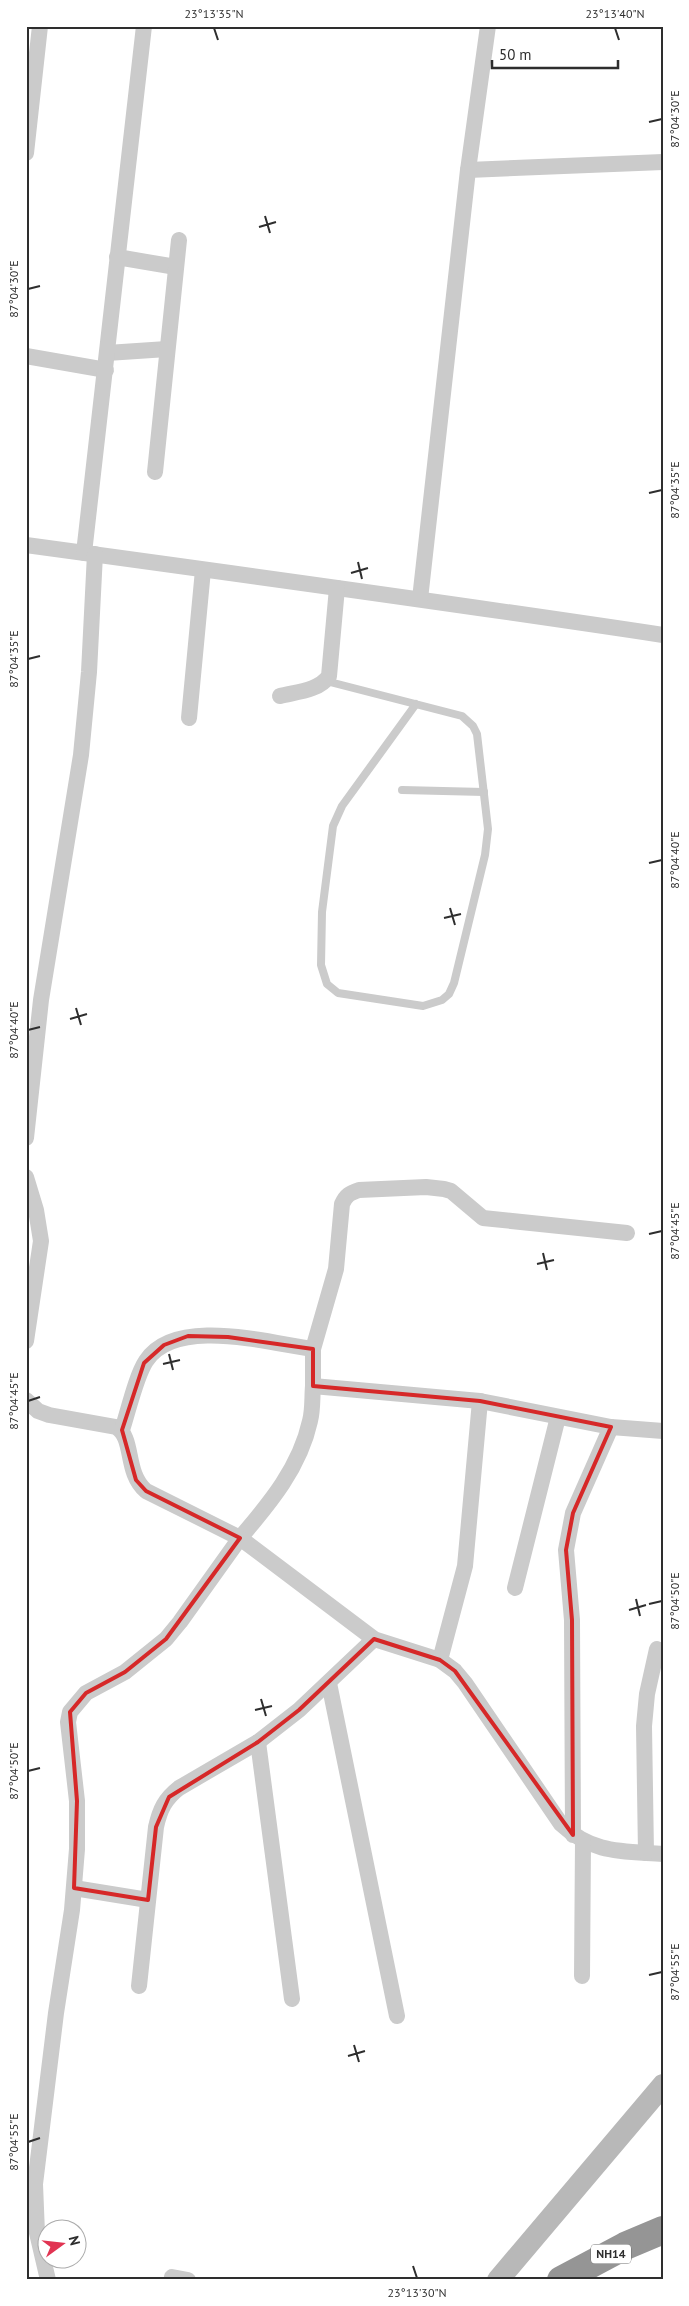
<svg xmlns="http://www.w3.org/2000/svg" width="689" height="2306" viewBox="0 0 689 2306" font-family="'PT Sans',sans-serif">
<style>
.lines{fill:none;stroke-linecap:round;stroke-linejoin:round}
.lane{stroke:#cbcbcb;stroke-width:8}
.street{stroke:#cbcbcb;stroke-width:16}
.secondary{stroke:#b8b8b8;stroke-width:22}
.highway{stroke:#959595;stroke-width:28}
.marked{fill:none;stroke:#d62828;stroke-width:4;stroke-linejoin:round}
.ticks{fill:none;stroke:#2e2e2e;stroke-width:2}
.labels{text-anchor:middle;stroke-width:5;stroke-linejoin:round;paint-order:stroke}
.shield{fill:#fff;stroke:#6d6d6d;stroke-width:1}
.shield-label{font-size:12px;font-weight:bold;fill:#2e2e2e}
.neatline{fill:none;stroke:#2e2e2e;stroke-width:2}
.ticks-label{font-size:12px;text-anchor:middle;fill:#2e2e2e}
</style>
<rect width="100%" height="100%" fill="#fff"/>
<g class="lines">
<g class="lane">
<path d="M 326,681 L 462,716 L 473,726 L 477,734 L 488,829 L 485,855 L 454,983 L 449,994 L 442,1000 L 423,1006 L 338,993 L 327,984 L 321,965 L 322,912 L 333,826 L 342,806 L 416,704"/>
<path d="M 402,790 L 484,792"/>
</g>
<g class="street">
<path d="M 26,153 L 40,26"/>
<path d="M 468,170 L 663,162"/>
<path d="M 117,257 L 176,267"/>
<path d="M 107,353 L 167,349"/>
<path d="M 26,356 L 106,370"/>
<path d="M 155,472 L 179,240"/>
<path d="M 26,545 C 239,574 451,603 663,635"/>
<path d="M 84,553 L 144,26"/>
<path d="M 420,599 L 468,170 L 488,26"/>
<path d="M 280,696 C 295,692 319,691 329,676 L 337,588"/>
<path d="M 189,718 L 203,570"/>
<path d="M 26,1138 L 41,1000 L 81,755 L 89,672 L 95,554"/>
<path d="M 26,1177 L 36,1210 L 41,1241 L 26,1341"/>
<path d="M 313,1386 L 313,1349 L 336,1269 L 342,1204 C 346,1195 350,1193 359,1190 L 426,1187 L 444,1189 L 451,1191 L 483,1218 L 627,1233"/>
<path d="M 26,1400 L 38,1411 L 49,1415 L 116,1427 C 135,1438 124,1472 146,1491 L 240,1538 C 270,1503 300,1467 310,1421 C 313,1410 312,1397 313,1386 L 480,1401"/>
<path d="M 122,1430 C 128,1412 136,1376 146,1361 C 175,1316 268,1343 313,1349"/>
<path d="M 663,1431 L 611,1427 L 480,1401 L 465,1566 L 440,1660 L 455,1671 L 465,1683 L 561,1824 C 593,1854 622,1851 663,1854"/>
<path d="M 515,1588 L 558,1417"/>
<path d="M 329,1683 L 397,2016"/>
<path d="M 258,1742 L 292,1999"/>
<path d="M 573,1835 L 572,1620 L 566,1550 L 573,1513 L 611,1427"/>
<path d="M 646,1853 L 644,1726 L 647,1694 L 657,1649"/>
<path d="M 74,1888 L 148,1900"/>
<path d="M 582,1976 L 583,1841"/>
<path d="M 139,1986 L 156,1827 C 160,1809 165,1799 179,1788 L 258,1742 L 299,1710 L 374,1639"/>
<path d="M 172,2277 L 188,2280"/>
<path d="M 48,2280 L 37,2233 L 35,2184 L 56,2013 L 72,1910 L 77,1849 L 77,1801 L 68,1722 L 70,1712 L 86,1693 L 125,1672 L 166,1639 L 180,1622 L 240,1538 L 374,1639 L 440,1660"/>
</g>
<path class="secondary" d="M 498,2280 L 663,2085"/>
<path class="highway" d="M 561,2280 L 625,2246 L 663,2230"/>
</g>
<path class="marked" d="M 188,1336 L 228,1337 L 313,1349 L 313,1386 L 480,1401 L 611,1427 L 573,1513 L 566,1550 L 572,1620 L 573,1835 L 455,1671 L 440,1660 L 374,1639 L 299,1710 L 258,1742 L 169,1797 L 156,1827 L 148,1900 L 74,1888 L 77,1801 L 70,1712 L 86,1693 L 125,1672 L 166,1639 L 240,1538 L 146,1491 L 136,1480 L 122,1430 L 144,1363 L 164,1345 Z"/>
<path class="ticks" d="M 214,28 L 218,40M 615,28 L 619,40M 649,122 L 662,119M 265,216 L 270,233M 259,227 L 276,222M 28,289 L 40,286M 649,493 L 662,490M 358,562 L 362,579M 351,573 L 368,568M 28,659 L 40,656M 649,863 L 662,860M 450,908 L 455,925M 444,918 L 461,914M 76,1008 L 81,1025M 70,1019 L 87,1014M 28,1030 L 40,1027M 649,1234 L 662,1231M 543,1253 L 547,1270M 537,1264 L 554,1260M 169,1354 L 173,1370M 163,1364 L 180,1360M 28,1401 L 40,1397M 636,1599 L 640,1616M 649,1604 L 662,1601M 629,1610 L 646,1605M 261,1699 L 266,1716M 255,1710 L 272,1706M 28,1771 L 40,1768M 649,1975 L 662,1972M 354,2045 L 359,2062M 348,2056 L 365,2051M 28,2142 L 40,2138M 413,2266 L 417,2278"/>
<g class="labels">
<rect class="shield" x="591" y="2244.5" width="40" height="19" rx="4"/>
<g class="shield-label">
<text x="611" y="2258">NH14</text>
</g>
</g>
<rect width="689" height="2306" fill="none" stroke="#ffffff" stroke-width="55"/>
<g transform="translate(62 2244) rotate(75)"><circle r="24" fill="#ffffff" stroke="#ababab"/>
<path d="M0-4L9 19L0 12L-9 19Z" fill="#e13452"/>
<text y="-8" font-size="14" font-weight="bold" text-anchor="middle" fill="#2e2e2e">N</text>
</g>
<path d="M492 60v8h126v-8" fill="none" stroke="#2e2e2e" stroke-width="2.5"/>
<text x="499" y="60" font-size="15" fill="#2e2e2e" stroke="#ffffff" stroke-width="4" paint-order="stroke">50 m</text>
<rect x="28" y="28" width="634" height="2250" class="neatline"/>
<g class="ticks-label">
<text x="214" y="18">23°13'35"N</text>
<text x="615" y="18">23°13'40"N</text>
<text transform="translate(675 119) rotate(-90)" y="4">87°04'30"E</text>
<text transform="translate(14 289) rotate(-90)" y="4">87°04'30"E</text>
<text transform="translate(675 490) rotate(-90)" y="4">87°04'35"E</text>
<text transform="translate(14 659) rotate(-90)" y="4">87°04'35"E</text>
<text transform="translate(675 860) rotate(-90)" y="4">87°04'40"E</text>
<text transform="translate(14 1030) rotate(-90)" y="4">87°04'40"E</text>
<text transform="translate(675 1231) rotate(-90)" y="4">87°04'45"E</text>
<text transform="translate(14 1401) rotate(-90)" y="4">87°04'45"E</text>
<text transform="translate(675 1601) rotate(-90)" y="4">87°04'50"E</text>
<text transform="translate(14 1771) rotate(-90)" y="4">87°04'50"E</text>
<text transform="translate(675 1972) rotate(-90)" y="4">87°04'55"E</text>
<text transform="translate(14 2142) rotate(-90)" y="4">87°04'55"E</text>
<text x="417" y="2297">23°13'30"N</text>
</g>
</svg>
